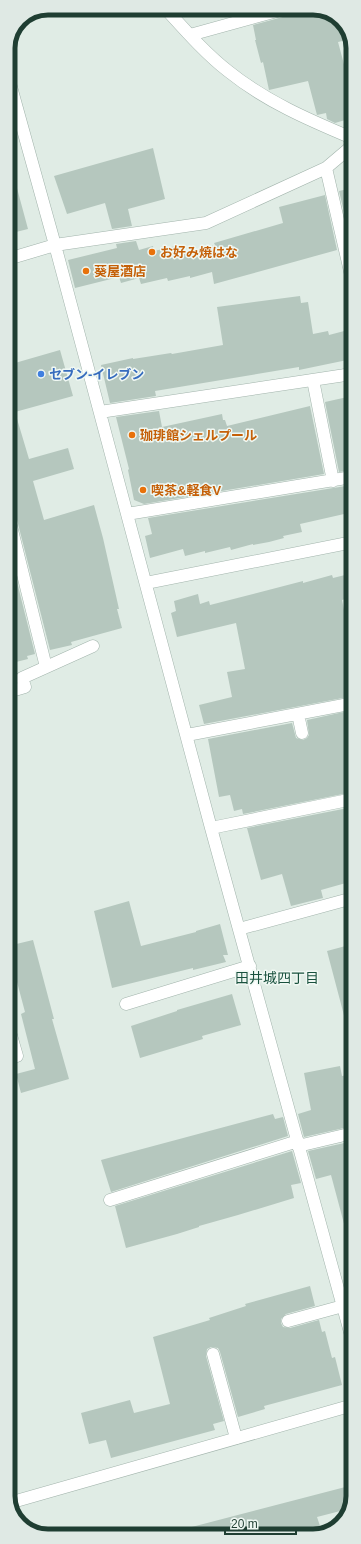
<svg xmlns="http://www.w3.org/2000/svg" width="361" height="1544" font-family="Helvetica,'Noto Sans JP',sans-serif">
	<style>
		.building { fill: #b5c7be }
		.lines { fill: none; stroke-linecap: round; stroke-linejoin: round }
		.lane-casing { stroke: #a2b4ac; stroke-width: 13 }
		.street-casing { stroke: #a2b4ac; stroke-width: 13 }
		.lane { stroke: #fff; stroke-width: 12 }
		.street { stroke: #fff; stroke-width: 12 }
		.food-dot { fill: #e8710a; stroke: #f0f8f3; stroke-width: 1.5 }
		.shop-dot { fill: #3f7fe0; stroke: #f0f8f3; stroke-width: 1.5 }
		.labels { text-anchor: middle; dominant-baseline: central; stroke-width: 3; stroke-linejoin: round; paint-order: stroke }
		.food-label { font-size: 13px; font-weight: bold; fill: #c56008; stroke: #f0f8f3; text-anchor: start }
		.shop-label { font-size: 13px; font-weight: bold; fill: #366cbe; stroke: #f0f8f3; text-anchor: start }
		.neighbourhood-label { font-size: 14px; fill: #19513e; stroke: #f0f8f3 }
		.rim { fill: none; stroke: #1f3e32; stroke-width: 5 }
	</style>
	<rect width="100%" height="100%" fill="#e0ece5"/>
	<path class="building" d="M 295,8 L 318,8 L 341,20 L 351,39 L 338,42 L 352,94 L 352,118 L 335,123 L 327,119 L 326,113 L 317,115 L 308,81 L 269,90 L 263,62 L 261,63 L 255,40 L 256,40 L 253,25 L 290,15 L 294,13 Z
		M 153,148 L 165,199 L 128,209 L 132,226 L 112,229 L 105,203 L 67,214 L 54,176 Z
		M 14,177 L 28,229 L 8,234 L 8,178 Z
		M 352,188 L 352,246 L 339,191 Z
		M 325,195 L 337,250 L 214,284 L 212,272 L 190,278 L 190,276 L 168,281 L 167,278 L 141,284 L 139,278 L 121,283 L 119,277 L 75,288 L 68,260 L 117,248 L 116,244 L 136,241 L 139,250 L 153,246 L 154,251 L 176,246 L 178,255 L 215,245 L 214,243 L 283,223 L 279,207 Z
		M 300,296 L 301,303 L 308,302 L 313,334 L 328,331 L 329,335 L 348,330 L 352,350 L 352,359 L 299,370 L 299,367 L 155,391 L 156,396 L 110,403 L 101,365 L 133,358 L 133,359 L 171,353 L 172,354 L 223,345 L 217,307 Z
		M 60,350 L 73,396 L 15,412 L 29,459 L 68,448 L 74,469 L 33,481 L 44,520 L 94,505 L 103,538 L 119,609 L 117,609 L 122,628 L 71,642 L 72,645 L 50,650 L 15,512 L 13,509 L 8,507 L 8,394 L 16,392 L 8,365 Z
		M 352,396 L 352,470 L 339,472 L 325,402 Z
		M 310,406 L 324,474 L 144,504 L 134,500 L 128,470 L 129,469 L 116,417 L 159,411 L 162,427 L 222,414 L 223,420 L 225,420 L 227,426 Z
		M 352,485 L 353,512 L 300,524 L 302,532 L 283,536 L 284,538 L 269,542 L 253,545 L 253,544 L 231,550 L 230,547 L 205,553 L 205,551 L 185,556 L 183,549 L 150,558 L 145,536 L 152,534 L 148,518 Z
		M 8,546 L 35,654 L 27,656 L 28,659 L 8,664 Z
		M 353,573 L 353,597 L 342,600 L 353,655 L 353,698 L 348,697 L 204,724 L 199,705 L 232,697 L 227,672 L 245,669 L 236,623 L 177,637 L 171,613 L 176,611 L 174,601 L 198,594 L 200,604 L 209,601 L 210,605 L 303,581 L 303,583 L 332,575 L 333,578 Z
		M 353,710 L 353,792 L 243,814 L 242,809 L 234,811 L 230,795 L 219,797 L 208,739 L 292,723 L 296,738 L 303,740 L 307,738 L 309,735 L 307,720 Z
		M 353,807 L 353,881 L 321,890 L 323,898 L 291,906 L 282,874 L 261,880 L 247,828 Z
		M 129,901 L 141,946 L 196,932 L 196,931 L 220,924 L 228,955 L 223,955 L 226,962 L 193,970 L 193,968 L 112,988 L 94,911 Z
		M 33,940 L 54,1019 L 52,1019 L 69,1079 L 21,1093 L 16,1074 L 35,1069 L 21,1014 L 25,1012 L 13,967 L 8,968 L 8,946 Z
		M 353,944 L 353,1022 L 346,1023 L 327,951 Z
		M 232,994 L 241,1025 L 202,1036 L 203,1039 L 140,1058 L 131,1026 L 177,1011 L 177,1010 Z
		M 340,1066 L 342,1076 L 353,1074 L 353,1126 L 304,1137 L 298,1114 L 311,1110 L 304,1073 Z
		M 273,1114 L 275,1119 L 283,1117 L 288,1136 L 111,1192 L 101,1160 Z
		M 349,1142 L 353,1155 L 353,1234 L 347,1235 L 331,1175 L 316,1179 L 308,1151 Z
		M 292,1151 L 301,1183 L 291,1185 L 294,1198 L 238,1215 L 199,1226 L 199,1227 L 177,1234 L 126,1248 L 115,1206 Z
		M 310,1286 L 315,1306 L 286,1314 L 281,1319 L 281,1323 L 283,1327 L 290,1328 L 319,1320 L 322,1332 L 325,1331 L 332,1358 L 335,1357 L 342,1385 L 264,1406 L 265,1409 L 238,1417 L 220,1352 L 218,1348 L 211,1347 L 207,1349 L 206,1356 L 224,1421 L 213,1424 L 215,1430 L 111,1458 L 106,1440 L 89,1444 L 81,1413 L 130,1400 L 134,1413 L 170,1404 L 153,1337 L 210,1320 L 209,1318 L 246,1306 L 245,1304 Z
		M 353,1485 L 353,1496 L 348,1509 L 317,1517 L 320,1526 L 304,1530 L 305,1532 L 293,1535 L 185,1535 L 184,1529 Z"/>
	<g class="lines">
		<g class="lane-casing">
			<path id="lane" d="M 351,56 L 352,63
				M 288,1321 L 343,1306
				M 213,1354 L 236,1438"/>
		</g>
		<g class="street-casing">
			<path id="street" d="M 165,8 C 185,30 205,53 228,71 C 265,101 309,120 352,138
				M 190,35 L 288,8
				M 8,76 L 55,245 L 211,828 L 353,1343
				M 326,168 L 352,280
				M 8,259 L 55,245 L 206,223 L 326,168 L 352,146
				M 313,380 L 333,481
				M 100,412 L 352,374
				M 8,514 L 46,667
				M 127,514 L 352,477
				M 146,583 L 353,542
				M 8,692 L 25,687 L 22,678 L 93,646
				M 298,714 L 302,733
				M 187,735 L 349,704
				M 211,828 L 353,799
				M 239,929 L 353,898
				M 126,1004 L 250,966
				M 8,1025 L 17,1056 L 9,1058
				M 298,1146 L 353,1133
				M 110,1200 L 298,1141
				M 9,1503 L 353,1405"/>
		</g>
		<use href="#lane" class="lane"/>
		<use href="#street" class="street"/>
	</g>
	<g class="food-dot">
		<circle cx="152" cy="252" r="4"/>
		<circle cx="86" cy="271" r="4"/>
		<circle cx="132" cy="435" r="4"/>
		<circle cx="143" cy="490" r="4"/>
	</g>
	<circle class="shop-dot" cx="41" cy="374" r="4"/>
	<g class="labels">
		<g class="food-label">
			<text x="160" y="252">お好み焼はな</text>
			<text x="94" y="271">葵屋酒店</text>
			<text x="140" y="435">珈琲館シェルプール</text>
			<text x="151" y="490">喫茶&amp;軽食V</text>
		</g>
		<g class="shop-label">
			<text x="49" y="374">セブン-イレブン</text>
		</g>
		<g class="neighbourhood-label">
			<text x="277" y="978">田井城四丁目</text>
		</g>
	</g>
	<path d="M0 0H361V1544H0ZM48 15H313A33 33 0 0 1 346 48V1496A33 33 0 0 1 313 1529H48A33 33 0 0 1 15 1496V48A33 33 0 0 1 48 15Z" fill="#dfe9e4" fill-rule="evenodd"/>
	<path class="rim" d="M48 15H313A33 33 0 0 1 346 48V1496A33 33 0 0 1 313 1529H48A33 33 0 0 1 15 1496V48A33 33 0 0 1 48 15Z"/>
	<path d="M225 1528v6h71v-6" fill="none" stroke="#1f3e32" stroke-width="2"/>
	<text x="231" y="1528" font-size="12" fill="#1f3e32" stroke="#f0f8f3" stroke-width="3" paint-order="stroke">20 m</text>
</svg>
